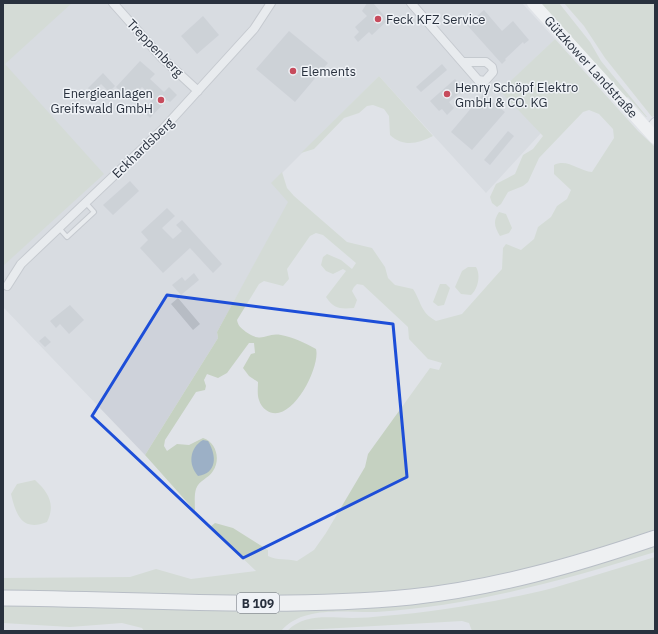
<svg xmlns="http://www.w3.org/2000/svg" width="658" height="634" font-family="'IBM Plex Sans',sans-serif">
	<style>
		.built { fill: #ced2da }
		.green { fill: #c5d1c1 }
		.water { fill: #9cb0c6 }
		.building { fill: #b7bcc4 }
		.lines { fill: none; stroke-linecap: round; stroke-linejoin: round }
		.lane-casing { stroke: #a5aab2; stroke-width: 6 }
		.street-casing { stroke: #a5aab2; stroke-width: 10 }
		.highway-casing { stroke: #88909e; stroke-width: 17 }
		.lane { stroke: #f2f4f6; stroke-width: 4 }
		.street { stroke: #f2f4f6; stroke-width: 8 }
		.secondary { stroke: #fff; stroke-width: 12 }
		.highway { stroke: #fff; stroke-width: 15 }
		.marked { fill: none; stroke: #1d4ed8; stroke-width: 3; stroke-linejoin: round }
		.poi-dot { fill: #c74b5c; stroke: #eff2f6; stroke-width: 1.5 }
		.labels { text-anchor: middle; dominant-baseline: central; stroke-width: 3; stroke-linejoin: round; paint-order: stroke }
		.shield { fill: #eff2f6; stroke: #646b75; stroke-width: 1 }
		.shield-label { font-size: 12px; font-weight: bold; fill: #29313e }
		.poi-label { font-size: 13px; fill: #29313e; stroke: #eff2f6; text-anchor: start }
		.street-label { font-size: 13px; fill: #29313e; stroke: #eff2f6 }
	</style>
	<rect width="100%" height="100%" fill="#e0e3e8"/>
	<path class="built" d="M 3,3 L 522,3 L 555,39 L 501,91 L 541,133 L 486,193 L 379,76 L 272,183 L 289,202 L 217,332 L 218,338 L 145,455 L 3,307 Z"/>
	<path class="green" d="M 3,3 L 72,3 L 5,64 L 104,174 L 3,266 Z
		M 540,3 L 559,3 L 590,42 L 601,61 L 647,117 L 646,117 L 628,97 L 626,98 Z
		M 564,3 L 655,3 L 654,116 L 652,117 L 605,58 L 584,26 Z
		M 555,39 L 638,131 L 655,147 L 655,529 L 635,537 L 534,567 L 510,576 L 447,587 L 303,598 L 3,593 L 3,578 L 130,577 L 156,569 L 191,579 L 256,571 L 210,527 L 215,523 L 233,528 L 268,550 L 268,556 C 278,561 286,558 297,561 L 314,550 L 326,533 L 365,467 L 368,454 L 430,368 L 439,370 L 442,363 L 428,359 L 409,339 L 408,327 L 363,285 L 357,284 L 354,287 L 352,291 L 357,300 L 354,308 C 340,309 334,309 326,297 L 346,271 L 343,269 L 333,274 L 326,271 L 321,265 L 323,257 L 327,254 L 341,260 L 352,269 L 356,263 L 323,235 L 316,233 L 310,236 L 287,269 L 289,279 L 283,286 L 264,281 L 259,284 L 237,320 C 238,326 241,328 246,332 C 263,344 266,332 281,335 C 293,337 305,343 316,349 C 321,367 290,428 266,410 C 263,408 260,404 259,400 C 257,395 258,387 258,382 L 249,376 L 243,368 L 251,354 L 255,353 L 254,343 L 249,343 L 227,373 L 218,378 L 207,374 L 204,380 L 206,386 L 205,390 L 196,392 L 165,440 L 164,446 L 167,451 L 177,444 L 189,445 L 203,438 C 216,442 221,459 213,471 C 208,479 199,480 196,489 C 194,495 195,504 195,511 L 145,455 L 218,338 L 217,332 L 288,202 L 271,183 L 282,172 L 287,188 L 294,196 L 347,242 L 372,248 L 385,267 L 388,278 L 395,285 L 413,289 C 422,303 420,312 436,321 L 462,314 L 502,269 L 503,248 L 506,244 L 521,250 L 534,239 L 538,227 L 551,217 L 557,206 L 567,199 L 571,190 L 554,174 L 554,165 C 567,158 579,171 592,172 L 614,138 L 613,129 L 599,114 L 589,110 L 583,112 L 539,158 L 528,182 L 523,186 L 508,192 L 501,204 L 497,207 L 492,203 L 490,197 L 496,184 L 515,174 L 523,155 L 533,149 L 543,136 L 500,91 Z
		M 379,76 L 433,136 C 418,144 403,147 390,135 L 389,116 L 384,109 L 373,105 L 367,106 L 359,113 L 344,118 L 314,149 L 301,153 Z
		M 499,212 L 506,214 L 512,228 L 509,233 L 500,236 C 494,226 493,221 499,212 Z
		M 468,267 L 476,267 C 481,275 478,289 471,295 L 461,294 L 455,287 L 462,271 Z
		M 440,284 L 446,284 L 450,288 L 444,305 L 438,306 L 433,302 Z
		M 35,480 C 48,492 56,504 47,522 C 22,532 16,515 11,494 L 17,484 Z
		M 655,543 L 655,552 C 564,580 472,606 376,612 C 345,613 304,605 281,631 L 144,631 L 142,628 L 122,623 L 70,627 L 3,623 L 3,602 L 386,603 Z
		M 655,557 L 655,631 L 472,631 L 469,623 L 462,621 L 287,631 C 305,613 329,618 352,618 C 363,618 373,617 383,616 C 436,612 501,601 553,588 C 588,578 621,567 655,557 Z"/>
	<path class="water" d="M 203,440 L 208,441 C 217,456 217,473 198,476 C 188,465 189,448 203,440 Z"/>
	<path class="building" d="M 367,3 L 373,3 L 388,20 L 372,35 L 369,32 L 358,42 L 354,37 L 359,32 L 355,27 L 367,16 L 362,11 Z
		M 484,10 L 502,31 L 513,21 L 529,40 L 524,44 L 523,42 L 505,59 L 506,60 L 502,64 L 467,25 Z
		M 203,16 L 219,35 L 197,54 L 181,36 Z
		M 289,31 L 328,63 L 295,102 L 256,69 Z
		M 140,61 L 155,74 L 150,79 L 164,92 L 169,87 L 177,95 L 170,102 L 167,100 L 150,118 L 142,110 L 154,98 L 142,87 L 129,100 L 116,87 Z
		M 442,64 L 447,70 L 421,92 L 416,87 Z
		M 103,73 L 115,86 L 109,92 L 101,84 L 92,93 L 88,88 Z
		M 455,79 L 464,89 L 449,102 L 454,108 L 447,115 L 442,109 L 439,111 L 430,101 Z
		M 483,94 L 505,112 L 472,150 L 451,132 Z
		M 508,131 L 514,136 L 490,165 L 484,160 Z
		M 130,181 L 139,191 L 113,215 L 103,205 Z
		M 167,208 L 175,216 L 162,228 L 173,239 L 182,231 L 176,225 L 182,220 L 222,264 L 213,273 L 190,248 L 163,273 L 140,248 L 148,240 L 141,232 Z
		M 194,273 L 199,280 L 181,295 L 172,285 L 182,277 L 185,281 Z
		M 178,298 L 200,324 L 193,330 L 171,304 Z
		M 70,305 L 84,320 L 69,334 L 60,324 L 56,328 L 50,321 Z
		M 45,336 L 51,342 L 45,347 L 39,341 Z"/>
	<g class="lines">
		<g class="lane-casing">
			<path id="lane" d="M 59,228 L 67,237 L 94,212 L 86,203"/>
		</g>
		<g class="street-casing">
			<path id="street" d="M 113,3 L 161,57 L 198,91
				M 411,3 L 478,80 L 485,81 L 493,72 L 492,67 L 486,62 L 463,62
				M 648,130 L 655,122
				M 7,286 L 21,264 L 163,129 L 254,29 L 271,3"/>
		</g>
		<g class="highway-casing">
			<path id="highway" d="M 3,598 C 139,599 275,610 411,597 C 495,588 575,565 655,538"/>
		</g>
		<use href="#lane" class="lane"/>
		<use href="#street" class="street"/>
		<path class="secondary" d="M 533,3 L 655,138"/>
		<use href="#highway" class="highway"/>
	</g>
	<path d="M0 0H658V634H0ZM 167,295 L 393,324 L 407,477 L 243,558 L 92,416 Z" fill="#e0e3e8" fill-opacity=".55" fill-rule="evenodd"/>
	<path class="marked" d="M 167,295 L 393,324 L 407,477 L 243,558 L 92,416 Z"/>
	<g class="poi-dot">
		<circle cx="378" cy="19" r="4"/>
		<circle cx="293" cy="71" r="4"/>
		<circle cx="447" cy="94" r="4"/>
		<circle cx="161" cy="100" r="4"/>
	</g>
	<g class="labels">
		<rect class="shield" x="237" y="593" width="42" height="20" rx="3"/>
		<g class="shield-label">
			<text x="258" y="603">B 109</text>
		</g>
		<g class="poi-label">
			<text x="386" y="19">Feck KFZ Service</text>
			<text x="301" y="71">Elements</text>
			<text x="455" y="87">Henry Schöpf Elektro<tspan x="455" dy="15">GmbH &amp; CO. KG</tspan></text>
			<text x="153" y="93" text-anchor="end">Energieanlagen<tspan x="153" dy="15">Greifswald GmbH</tspan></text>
		</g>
		<g class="street-label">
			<text transform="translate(155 48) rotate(46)">Treppenberg</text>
			<text transform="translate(591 67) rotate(48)">Gützkower Landstraße</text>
			<text transform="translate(143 148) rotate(-44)">Eckhardsberg</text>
		</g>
	</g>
	<rect width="658" height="634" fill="none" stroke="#29313e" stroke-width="8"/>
</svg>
